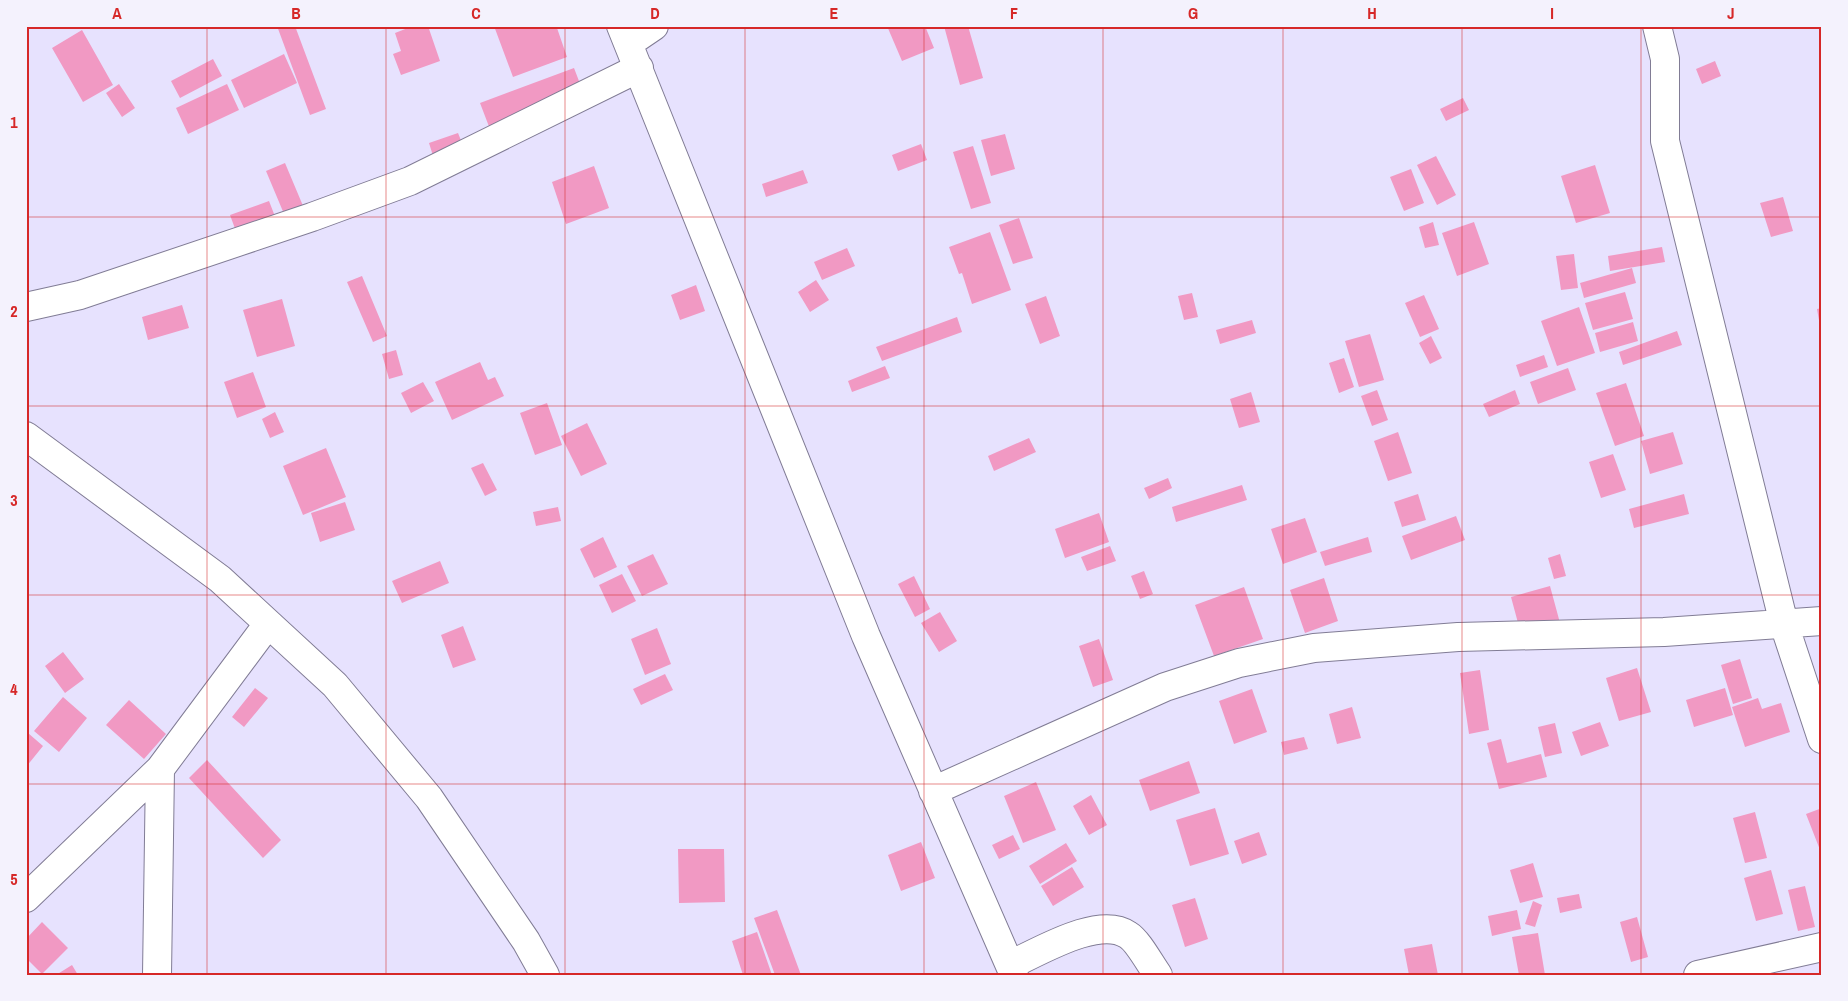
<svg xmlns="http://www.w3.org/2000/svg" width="1848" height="1001" font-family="'Archivo Narrow',sans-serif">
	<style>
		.building { fill: #f199c3 }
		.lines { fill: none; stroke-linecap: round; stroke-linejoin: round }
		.minor-casing { stroke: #817c95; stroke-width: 30 }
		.minor { stroke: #fff; stroke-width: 28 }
		.grid { fill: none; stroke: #d62828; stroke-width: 1; stroke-opacity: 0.55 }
		.neatline { fill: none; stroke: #d62828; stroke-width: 2 }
		.grid-label { font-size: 16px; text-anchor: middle; font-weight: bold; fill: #d62828 }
	</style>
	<rect width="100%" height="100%" fill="#e7e2fe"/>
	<path class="building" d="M 277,26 L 295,26 L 326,109 L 310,115 Z
		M 413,26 L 428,26 L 440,61 L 401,75 L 393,54 L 401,51 L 395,33 Z
		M 494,26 L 560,26 L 557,28 L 567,57 L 513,77 Z
		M 887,26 L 925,26 L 934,48 L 902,61 Z
		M 944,26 L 968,26 L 983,78 L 960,85 Z
		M 82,30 L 113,85 L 83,102 L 52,48 Z
		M 284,54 L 297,83 L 244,108 L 231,80 Z
		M 213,59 L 222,76 L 180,98 L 171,81 Z
		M 1715,61 L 1721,76 L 1702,84 L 1696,69 Z
		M 574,68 L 587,102 L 493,137 L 480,103 Z
		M 119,84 L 135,108 L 122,117 L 106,93 Z
		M 227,84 L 239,110 L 188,134 L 176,108 Z
		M 1463,98 L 1469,110 L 1446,121 L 1440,109 Z
		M 458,133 L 464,148 L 434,159 L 429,143 Z
		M 1005,134 L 1015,169 L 991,176 L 981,140 Z
		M 921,144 L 927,160 L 898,171 L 892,155 Z
		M 973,146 L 991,203 L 971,209 L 953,152 Z
		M 1436,156 L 1456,195 L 1437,205 L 1417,165 Z
		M 285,163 L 306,213 L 287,221 L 266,171 Z
		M 1595,165 L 1610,213 L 1576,223 L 1561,176 Z
		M 594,166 L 609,208 L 566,224 L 552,182 Z
		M 1411,169 L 1424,203 L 1404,211 L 1390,177 Z
		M 803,170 L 808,183 L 766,197 L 762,184 Z
		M 1783,197 L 1793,231 L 1771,237 L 1760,203 Z
		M 269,201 L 276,219 L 237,234 L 230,215 Z
		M 1019,218 L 1033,258 L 1013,264 L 999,225 Z
		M 1433,222 L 1439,245 L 1425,248 L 1419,227 Z
		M 1474,222 L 1489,264 L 1457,276 L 1442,233 Z
		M 990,232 L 1011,290 L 972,304 L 962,273 L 959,274 L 949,247 Z
		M 1662,247 L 1665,262 L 1610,271 L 1608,256 Z
		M 847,248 L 855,266 L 822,280 L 814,262 Z
		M 1574,254 L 1578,288 L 1561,290 L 1556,256 Z
		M 1632,268 L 1636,283 L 1584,298 L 1580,283 Z
		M 362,276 L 387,336 L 373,342 L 347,282 Z
		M 816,280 L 829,300 L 810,312 L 798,292 Z
		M 696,285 L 705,311 L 680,320 L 671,295 Z
		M 1625,292 L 1633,319 L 1593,330 L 1585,303 Z
		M 1192,293 L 1198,317 L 1184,320 L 1178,296 Z
		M 1424,295 L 1439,329 L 1420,337 L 1405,303 Z
		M 1046,296 L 1060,336 L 1040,344 L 1025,304 Z
		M 282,299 L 295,346 L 257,357 L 243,310 Z
		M 182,305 L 189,328 L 148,340 L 142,317 Z
		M 1579,307 L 1595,353 L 1557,366 L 1541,321 Z
		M 1822,308 L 1822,332 L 1821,332 L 1817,309 Z
		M 957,317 L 962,332 L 882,361 L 876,347 Z
		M 1252,320 L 1256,333 L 1220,344 L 1216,330 Z
		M 1633,322 L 1638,341 L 1600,352 L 1595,333 Z
		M 1677,331 L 1682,345 L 1623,365 L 1619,352 Z
		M 1370,334 L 1384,380 L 1359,387 L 1345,341 Z
		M 1431,336 L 1442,358 L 1430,364 L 1419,343 Z
		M 396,350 L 403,375 L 389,379 L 382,354 Z
		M 1544,355 L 1548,367 L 1520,377 L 1516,365 Z
		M 1344,358 L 1354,387 L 1339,393 L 1329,363 Z
		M 480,362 L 488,380 L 495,377 L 504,396 L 452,420 L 435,382 Z
		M 885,366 L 890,378 L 852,392 L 848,381 Z
		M 1568,368 L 1576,390 L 1538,404 L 1530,382 Z
		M 253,372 L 266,407 L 237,418 L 224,382 Z
		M 423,382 L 434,401 L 411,413 L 401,393 Z
		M 1626,383 L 1644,436 L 1615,446 L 1596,393 Z
		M 1377,390 L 1388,420 L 1372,426 L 1361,396 Z
		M 1515,390 L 1520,404 L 1489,417 L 1483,404 Z
		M 1251,392 L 1260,422 L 1239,428 L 1230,399 Z
		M 547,403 L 562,445 L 535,455 L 520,413 Z
		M 275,412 L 284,432 L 270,438 L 262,419 Z
		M 587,423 L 607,464 L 581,476 L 561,436 Z
		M 1398,432 L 1412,473 L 1388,481 L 1374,441 Z
		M 1673,432 L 1683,464 L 1650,474 L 1641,441 Z
		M 1029,438 L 1036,452 L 994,471 L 988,456 Z
		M 326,448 L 346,497 L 303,515 L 283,466 Z
		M 1613,454 L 1626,490 L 1601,498 L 1589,462 Z
		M 483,463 L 497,490 L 485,496 L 471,468 Z
		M 1168,478 L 1172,488 L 1149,499 L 1144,488 Z
		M 1242,485 L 1247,500 L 1176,522 L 1172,507 Z
		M 1418,494 L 1426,520 L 1402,527 L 1394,502 Z
		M 1684,494 L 1689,514 L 1634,528 L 1629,509 Z
		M 345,502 L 355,530 L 320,542 L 311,513 Z
		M 558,507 L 561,521 L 536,526 L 533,512 Z
		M 1099,513 L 1109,542 L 1065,558 L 1055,529 Z
		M 1456,516 L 1465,540 L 1411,560 L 1402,536 Z
		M 1305,518 L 1317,552 L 1283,564 L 1271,529 Z
		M 603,537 L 617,567 L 594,578 L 580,549 Z
		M 1368,537 L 1372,552 L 1325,566 L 1320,552 Z
		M 1110,546 L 1116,561 L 1087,571 L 1081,557 Z
		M 653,554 L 668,584 L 642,596 L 627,566 Z
		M 1560,554 L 1566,576 L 1554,579 L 1548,558 Z
		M 440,561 L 449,583 L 402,603 L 392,581 Z
		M 1144,571 L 1153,594 L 1140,599 L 1131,576 Z
		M 622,574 L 636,601 L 612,613 L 599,585 Z
		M 914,576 L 930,609 L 915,617 L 898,584 Z
		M 1324,578 L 1338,621 L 1305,633 L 1290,590 Z
		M 1550,586 L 1560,623 L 1521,634 L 1511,597 Z
		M 1244,587 L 1263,639 L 1214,656 L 1195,605 Z
		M 940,612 L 957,641 L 939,652 L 921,623 Z
		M 463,626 L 476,660 L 453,668 L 441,635 Z
		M 657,628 L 671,664 L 645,675 L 631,639 Z
		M 1099,639 L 1113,680 L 1093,687 L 1079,646 Z
		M 63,652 L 84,679 L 65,693 L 45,666 Z
		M 1740,659 L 1752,698 L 1733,704 L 1721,665 Z
		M 1637,668 L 1651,712 L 1619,721 L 1606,678 Z
		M 1480,670 L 1489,730 L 1469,734 L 1460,673 Z
		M 665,674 L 673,690 L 641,705 L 633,689 Z
		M 255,688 L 268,698 L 244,727 L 232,717 Z
		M 1725,688 L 1733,715 L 1694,727 L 1686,700 Z
		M 1252,689 L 1267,732 L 1234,744 L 1219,701 Z
		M 63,697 L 87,718 L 59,752 L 34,731 Z
		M 1758,698 L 1762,709 L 1781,703 L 1790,732 L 1745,747 L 1732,707 Z
		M 129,700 L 166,734 L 144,759 L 106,725 Z
		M 1352,707 L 1361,738 L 1337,744 L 1329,714 Z
		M 1600,722 L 1609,746 L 1581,756 L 1572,732 Z
		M 1555,723 L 1562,753 L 1545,757 L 1538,727 Z
		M 28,733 L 43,746 L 26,767 L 26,736 Z
		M 1304,737 L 1308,749 L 1284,755 L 1281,742 Z
		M 1501,739 L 1507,763 L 1541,754 L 1547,777 L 1499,789 L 1487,743 Z
		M 207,760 L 281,840 L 263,858 L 189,778 Z
		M 1189,761 L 1200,793 L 1150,811 L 1139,780 Z
		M 1036,782 L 1056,830 L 1023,843 L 1004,796 Z
		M 1091,795 L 1107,825 L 1089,835 L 1073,806 Z
		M 1215,808 L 1229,854 L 1190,866 L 1176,820 Z
		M 1822,808 L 1822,855 L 1806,814 Z
		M 1755,812 L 1767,858 L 1745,863 L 1733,818 Z
		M 1259,832 L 1267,855 L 1242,864 L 1234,841 Z
		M 1013,835 L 1020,849 L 999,859 L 992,845 Z
		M 921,842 L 935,878 L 901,891 L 888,855 Z
		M 1066,843 L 1077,861 L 1040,884 L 1029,866 Z
		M 678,849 L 724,849 L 725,902 L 679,903 Z
		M 1533,863 L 1543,897 L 1520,903 L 1510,870 Z
		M 1072,867 L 1084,887 L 1053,906 L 1041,886 Z
		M 1771,870 L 1783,914 L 1756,921 L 1744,878 Z
		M 1805,886 L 1815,927 L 1798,931 L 1788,890 Z
		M 1579,894 L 1582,908 L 1560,913 L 1557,898 Z
		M 1195,898 L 1208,939 L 1185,947 L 1172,905 Z
		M 1533,901 L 1542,905 L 1535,927 L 1525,924 Z
		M 777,910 L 801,975 L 775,975 L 754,918 Z
		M 1517,910 L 1521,929 L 1492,936 L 1488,916 Z
		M 1637,917 L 1648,957 L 1631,962 L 1620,922 Z
		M 42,922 L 68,948 L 42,974 L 26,958 L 26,939 Z
		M 757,932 L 772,975 L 743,975 L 732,941 Z
		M 1538,933 L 1545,975 L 1519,975 L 1512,937 Z
		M 1432,944 L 1438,975 L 1409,975 L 1404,949 Z
		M 72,965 L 78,975 L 56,975 Z"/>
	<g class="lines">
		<g class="minor-casing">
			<path id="minor" d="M 621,26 L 866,636 L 1014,975
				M 1657,26 L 1665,59 L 1665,141 L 1784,624 L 1822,739
				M 629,43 L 654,26
				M 26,307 L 80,295 L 312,217 L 410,181 L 639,68
				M 26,436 L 220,579 L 335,685 L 429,798 L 526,941 L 545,975
				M 933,791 L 1165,687 L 1239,663 L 1314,648 L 1458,637 L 1664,632 L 1822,621
				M 26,898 L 160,769
				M 1010,965 C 1039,952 1099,915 1128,935 C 1138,941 1150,964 1158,975
				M 157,975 L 160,769 L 268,624
				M 1698,975 L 1822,947"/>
		</g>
		<use href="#minor" class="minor"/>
	</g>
	<path class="grid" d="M 207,26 L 207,975M 386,26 L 386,975M 565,26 L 565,975M 745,26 L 745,975M 924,26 L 924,975M 1103,26 L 1103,975M 1283,26 L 1283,975M 1462,26 L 1462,975M 1641,26 L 1641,975M 26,217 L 1822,217M 26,406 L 1822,406M 26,595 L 1822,595M 26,784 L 1822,784"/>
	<rect width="1848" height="1001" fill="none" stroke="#f4f2fd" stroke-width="55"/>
	<rect x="28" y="28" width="1792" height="946" class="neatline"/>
	<g class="grid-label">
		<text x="117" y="19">A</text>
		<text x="296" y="19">B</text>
		<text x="476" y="19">C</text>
		<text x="655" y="19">D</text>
		<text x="834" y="19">E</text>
		<text x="1014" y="19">F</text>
		<text x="1193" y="19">G</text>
		<text x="1372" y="19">H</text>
		<text x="1552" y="19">I</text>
		<text x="1731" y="19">J</text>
		<text x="14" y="128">1</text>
		<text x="14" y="317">2</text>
		<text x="14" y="506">3</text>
		<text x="14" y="695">4</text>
		<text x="14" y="885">5</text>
	</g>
</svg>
